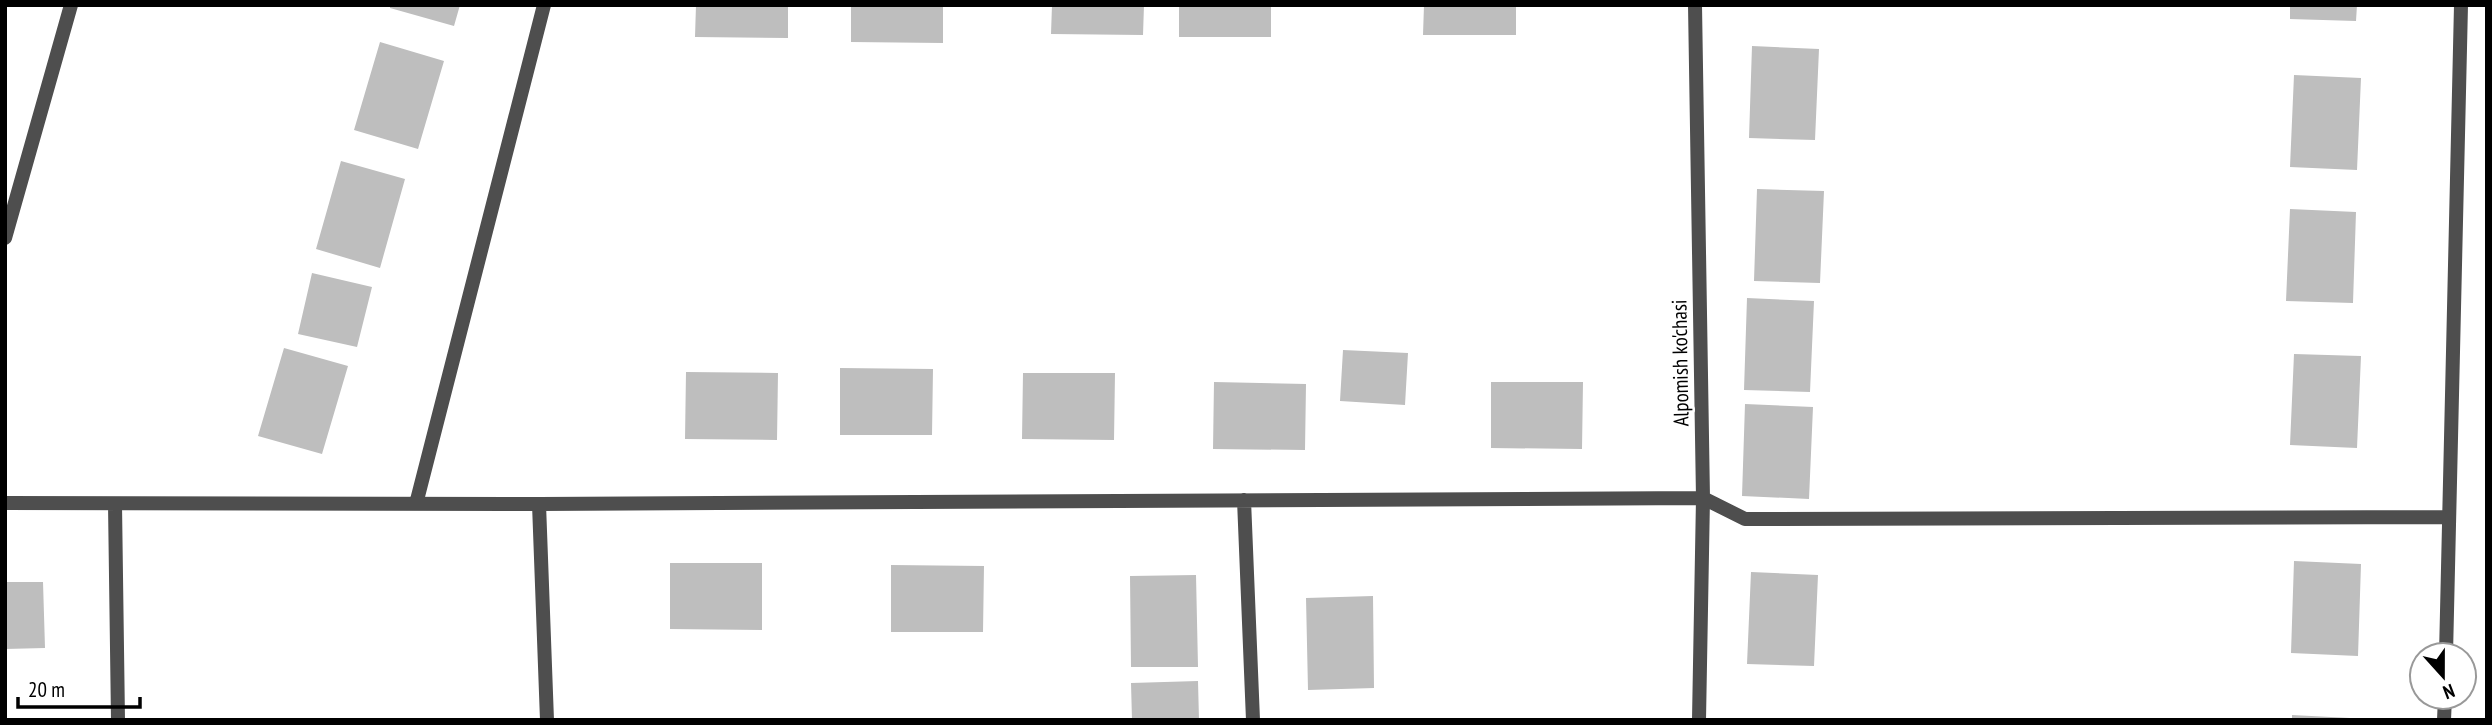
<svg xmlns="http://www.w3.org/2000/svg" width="2492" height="725" font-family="'PT Sans Narrow',sans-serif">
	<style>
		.building { fill: #bebebe }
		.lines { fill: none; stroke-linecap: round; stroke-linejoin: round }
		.street { stroke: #4e4e4e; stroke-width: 14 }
		.labels { text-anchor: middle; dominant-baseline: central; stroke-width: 5; stroke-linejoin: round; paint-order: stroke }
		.street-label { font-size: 21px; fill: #000; stroke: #fff }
	</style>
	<rect width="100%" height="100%" fill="#fff"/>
	<path class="building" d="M 390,5 L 460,5 L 454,26 L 390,8 Z
		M 696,5 L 788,5 L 788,38 L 695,37 Z
		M 851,5 L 943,5 L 943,43 L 851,42 Z
		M 1052,5 L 1144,5 L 1143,35 L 1051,34 Z
		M 1179,5 L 1271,5 L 1271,37 L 1179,37 Z
		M 1424,5 L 1516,5 L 1516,35 L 1423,35 Z
		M 2290,5 L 2357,5 L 2356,21 L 2290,19 Z
		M 380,42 L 444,61 L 418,149 L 354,130 Z
		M 1752,46 L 1819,49 L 1815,140 L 1749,138 Z
		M 2294,75 L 2361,78 L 2357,170 L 2290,167 Z
		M 341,161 L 405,179 L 380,268 L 316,249 Z
		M 1757,189 L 1824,191 L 1820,283 L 1754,281 Z
		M 2290,209 L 2356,212 L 2353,303 L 2286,301 Z
		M 312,273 L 372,287 L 357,347 L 298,334 Z
		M 1747,298 L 1814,301 L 1810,392 L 1744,390 Z
		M 284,348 L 348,366 L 322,454 L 258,436 Z
		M 1343,350 L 1408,353 L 1405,405 L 1340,401 Z
		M 2294,354 L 2361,356 L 2357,448 L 2290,445 Z
		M 840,368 L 933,369 L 932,435 L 840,435 Z
		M 686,372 L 778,373 L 777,440 L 685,439 Z
		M 1023,373 L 1115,373 L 1114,440 L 1022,439 Z
		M 1214,382 L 1306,384 L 1305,450 L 1213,449 Z
		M 1491,382 L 1583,382 L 1582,449 L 1491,448 Z
		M 1745,404 L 1813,407 L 1809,499 L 1742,496 Z
		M 2294,561 L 2361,564 L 2358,656 L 2291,653 Z
		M 670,563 L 762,563 L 762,630 L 670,629 Z
		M 891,565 L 984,566 L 983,632 L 891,632 Z
		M 1751,572 L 1818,575 L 1814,666 L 1747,664 Z
		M 1196,575 L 1198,667 L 1131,667 L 1130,576 Z
		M 5,582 L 43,582 L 45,648 L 5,649 Z
		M 1373,596 L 1374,688 L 1308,690 L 1306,598 Z
		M 1198,681 L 1199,720 L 1132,720 L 1131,683 Z
		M 2292,715 L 2350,718 L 2350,720 L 2292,720 Z"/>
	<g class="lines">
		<path class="street" d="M 1695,5 L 1703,498 L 1699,720
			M 5,238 L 71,5
			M 1244,500 L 1253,720
			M 5,503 L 539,504 L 1703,498 L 1745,519 L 2449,517
			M 115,504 L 118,720
			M 416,504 L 544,5
			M 539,504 L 547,720
			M 2446,655 L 2461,5
			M 2444,720 L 2445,697"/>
	</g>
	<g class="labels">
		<g class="street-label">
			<text transform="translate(1680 363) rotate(-91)">Alpomish ko'chasi</text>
		</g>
	</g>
	<rect width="2492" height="725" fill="none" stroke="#000000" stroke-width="14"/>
	<g transform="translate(2443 676) rotate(159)"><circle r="33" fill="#ffffff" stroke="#999999" stroke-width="2"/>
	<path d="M0-5L12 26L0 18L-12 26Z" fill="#000000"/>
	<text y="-10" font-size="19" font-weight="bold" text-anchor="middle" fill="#000000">N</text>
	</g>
	<path d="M18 697v10h122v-10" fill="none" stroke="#000000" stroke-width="3.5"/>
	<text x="28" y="697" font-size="21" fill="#000000" stroke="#ffffff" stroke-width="5" paint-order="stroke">20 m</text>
</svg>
